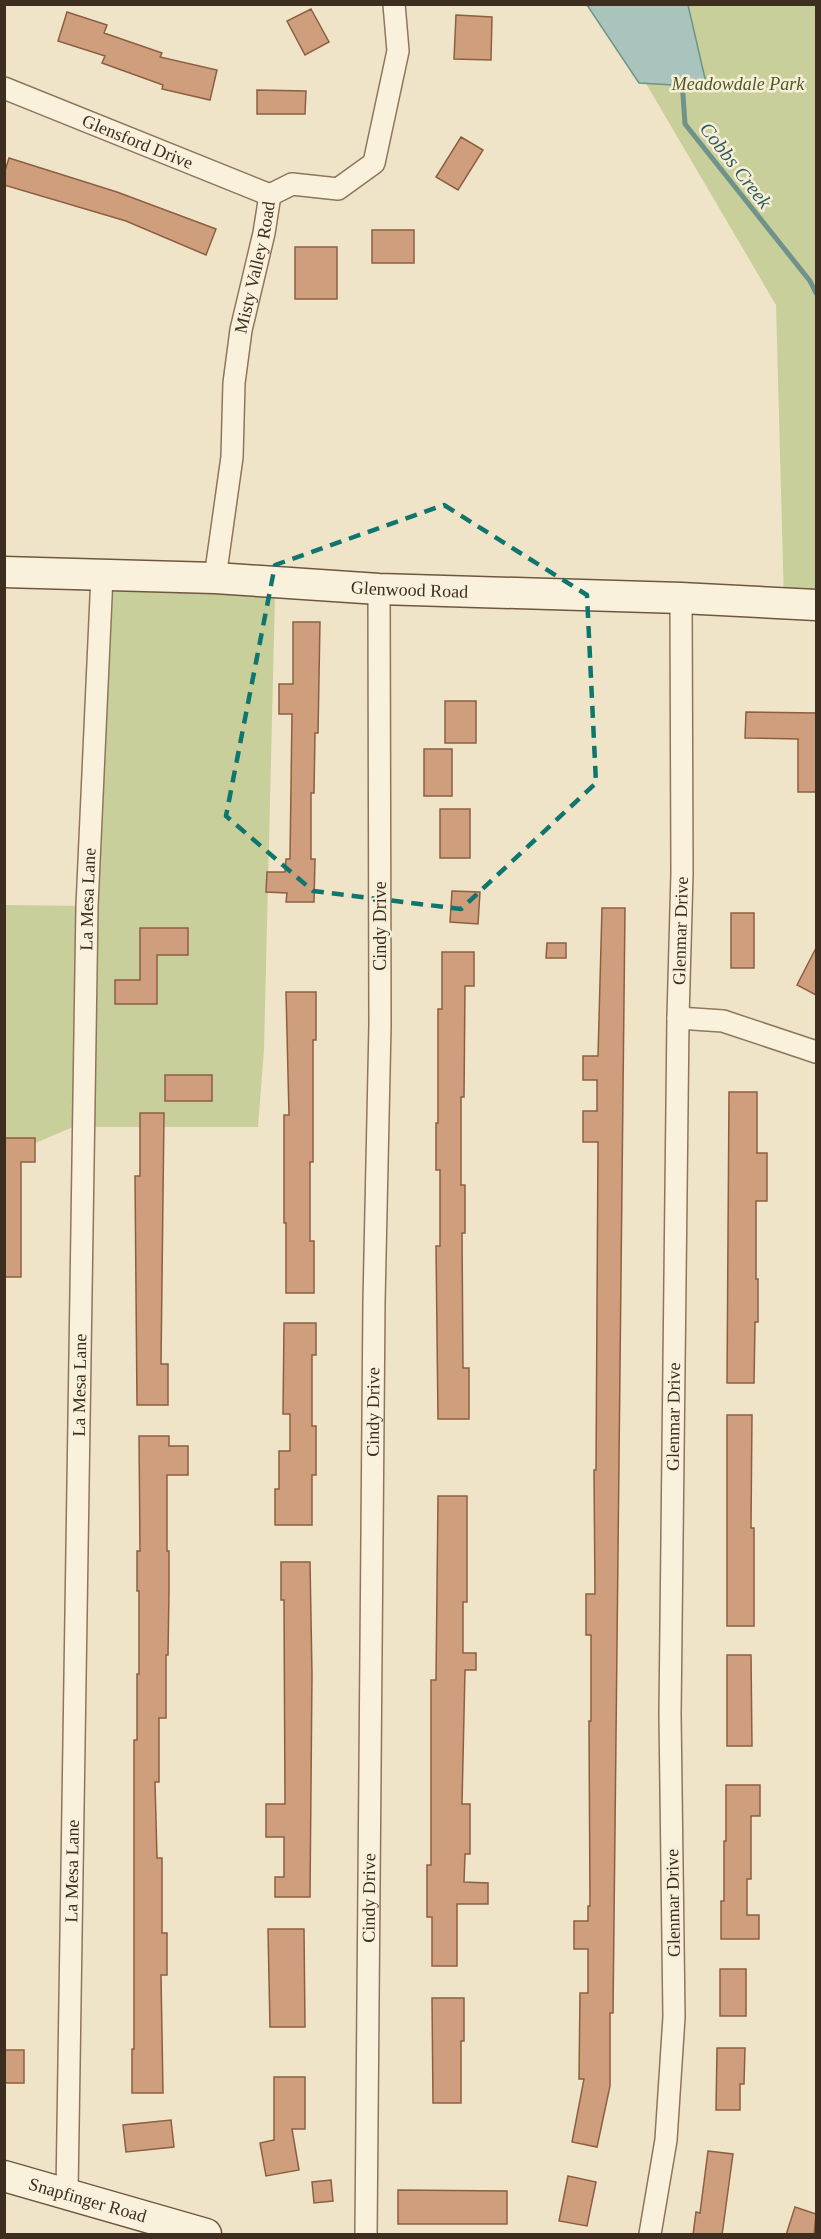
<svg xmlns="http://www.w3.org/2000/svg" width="821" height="2239" font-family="'Times New Roman',serif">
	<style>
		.green { fill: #c9cf9b }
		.water { fill: #a9c4bc; stroke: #6f938a; stroke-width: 1.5 }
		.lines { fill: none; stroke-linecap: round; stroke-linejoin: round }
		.stream { stroke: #6f938a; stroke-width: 5 }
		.building { fill: #cf9f7d; stroke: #8d5f41; stroke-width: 1.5 }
		.street-casing { stroke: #8d765c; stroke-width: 24 }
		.secondary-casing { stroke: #6f573f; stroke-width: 33 }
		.street { stroke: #faf1dc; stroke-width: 21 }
		.secondary { stroke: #faf1dc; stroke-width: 30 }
		.marked { fill: none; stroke: #0f766e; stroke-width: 4.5; stroke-dasharray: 12 8; stroke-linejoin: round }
		.labels { text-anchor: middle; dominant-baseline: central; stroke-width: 5; stroke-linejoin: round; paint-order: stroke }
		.park-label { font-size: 18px; font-style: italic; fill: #4d5a26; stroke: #f7eed8 }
		.street-label { font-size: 18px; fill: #3d2e20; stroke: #f7eed8 }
		.water-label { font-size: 20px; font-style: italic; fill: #2f5d5a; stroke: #f7eed8 }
	</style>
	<rect width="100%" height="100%" fill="#f0e4c8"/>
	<path class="green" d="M 651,5 L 816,5 L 816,604 L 784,603 L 776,305 L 641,75 Z
		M 105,583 L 275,595 L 264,1050 L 258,1127 L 73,1127 L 5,1156 L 5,905 L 87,906 Z"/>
	<path class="water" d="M 587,5 L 688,5 L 707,87 L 639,83 Z"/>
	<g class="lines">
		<path class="stream" d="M 682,81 L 685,124 L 810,281 L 816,293"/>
	</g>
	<path class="building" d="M 311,9 L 329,42 L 305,55 L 287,21 Z
		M 67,12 L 107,25 L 104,33 L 162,53 L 160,57 L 217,70 L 210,100 L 162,89 L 163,85 L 102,63 L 105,56 L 58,41 Z
		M 456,15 L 492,17 L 491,60 L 454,59 Z
		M 257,90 L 306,91 L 305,114 L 257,114 Z
		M 461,137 L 483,150 L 458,190 L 436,177 Z
		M 9,158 L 117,192 L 216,229 L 206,255 L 126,221 L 4,185 L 4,174 Z
		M 372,230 L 414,230 L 414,263 L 372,263 Z
		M 295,247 L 337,247 L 337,299 L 295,299 Z
		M 293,622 L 320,622 L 318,733 L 315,733 L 314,793 L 311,793 L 311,859 L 315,859 L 314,902 L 286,902 L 287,893 L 266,892 L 267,872 L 285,872 L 286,859 L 290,859 L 292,714 L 279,714 L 279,684 L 293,684 Z
		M 445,701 L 476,701 L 476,743 L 445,743 Z
		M 746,712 L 816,713 L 816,792 L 798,792 L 798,739 L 745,738 Z
		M 424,749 L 452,749 L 452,796 L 424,796 Z
		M 440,809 L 470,809 L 470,858 L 440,858 Z
		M 452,891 L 480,892 L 478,924 L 450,922 Z
		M 602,908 L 625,908 L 613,2013 L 610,2013 L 610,2086 L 597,2147 L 572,2142 L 584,2079 L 579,2079 L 580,1993 L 588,1993 L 588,1949 L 574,1949 L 574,1921 L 588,1921 L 588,1906 L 590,1906 L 589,1721 L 591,1721 L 591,1635 L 586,1635 L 586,1594 L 595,1594 L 594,1470 L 596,1470 L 598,1142 L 583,1142 L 583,1111 L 597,1111 L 597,1080 L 583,1080 L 583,1056 L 598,1056 Z
		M 731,913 L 754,913 L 754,968 L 731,968 Z
		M 140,928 L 188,928 L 188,955 L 157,955 L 157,1004 L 115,1004 L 115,980 L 140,980 Z
		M 547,943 L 566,943 L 566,958 L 546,958 Z
		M 816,948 L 816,995 L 797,985 Z
		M 442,952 L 474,952 L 474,986 L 465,986 L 464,1097 L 461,1097 L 461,1185 L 465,1185 L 465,1233 L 462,1233 L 463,1368 L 469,1368 L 469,1419 L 438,1419 L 436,1246 L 440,1246 L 440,1170 L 436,1170 L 436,1123 L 438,1123 L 438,1009 L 442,1009 Z
		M 286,992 L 316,992 L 316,1040 L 313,1040 L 313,1162 L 310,1162 L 310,1241 L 314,1241 L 314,1293 L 286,1293 L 286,1223 L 284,1223 L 284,1115 L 289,1115 Z
		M 165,1075 L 212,1075 L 212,1101 L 165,1101 Z
		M 729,1092 L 757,1092 L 757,1153 L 767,1153 L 767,1201 L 756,1201 L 756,1279 L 758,1279 L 758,1322 L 755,1322 L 754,1383 L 727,1383 Z
		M 140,1113 L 164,1113 L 161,1364 L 168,1364 L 168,1405 L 137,1405 L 135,1176 L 140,1176 Z
		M 4,1138 L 35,1138 L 35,1162 L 21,1162 L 21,1277 L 4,1277 Z
		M 284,1323 L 316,1323 L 316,1355 L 312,1355 L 312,1426 L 316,1426 L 316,1475 L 312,1475 L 312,1525 L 275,1525 L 275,1489 L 279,1489 L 279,1451 L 290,1451 L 290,1414 L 283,1414 Z
		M 727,1415 L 752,1415 L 751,1528 L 754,1528 L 754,1626 L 727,1626 Z
		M 139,1436 L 169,1436 L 169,1446 L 188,1446 L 188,1475 L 167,1475 L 167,1551 L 169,1551 L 169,1591 L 168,1655 L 166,1655 L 166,1718 L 159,1718 L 159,1782 L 155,1782 L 157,1858 L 162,1858 L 162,1933 L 167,1933 L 167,1975 L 161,1975 L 163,2093 L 132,2093 L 132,2049 L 134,2049 L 134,1740 L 137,1740 L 137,1674 L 139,1674 L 139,1591 L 137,1591 L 137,1551 L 140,1551 Z
		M 438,1496 L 467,1496 L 467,1602 L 463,1602 L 463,1653 L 476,1653 L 476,1670 L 465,1670 L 462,1804 L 470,1804 L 470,1854 L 465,1854 L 464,1882 L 488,1883 L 488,1904 L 457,1904 L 457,1966 L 432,1966 L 432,1917 L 427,1917 L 427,1865 L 431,1865 L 431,1680 L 436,1680 Z
		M 281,1562 L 310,1562 L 312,1674 L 310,1897 L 275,1897 L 275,1877 L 284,1877 L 284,1837 L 266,1837 L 266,1804 L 285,1804 L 284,1600 L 281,1600 Z
		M 727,1655 L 751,1655 L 752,1746 L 727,1746 Z
		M 726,1785 L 760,1785 L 760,1816 L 751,1816 L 751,1879 L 747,1879 L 747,1915 L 759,1915 L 759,1939 L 721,1939 L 721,1901 L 724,1901 L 724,1841 L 726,1841 Z
		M 268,1929 L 304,1929 L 305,2027 L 270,2027 Z
		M 720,1969 L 746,1969 L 746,2016 L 720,2016 Z
		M 432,1998 L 464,1998 L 464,2041 L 461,2041 L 461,2103 L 433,2103 Z
		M 717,2048 L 745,2048 L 744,2084 L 740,2084 L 740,2110 L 716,2110 Z
		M 4,2050 L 24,2050 L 24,2083 L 4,2083 Z
		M 274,2077 L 305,2077 L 305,2129 L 292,2129 L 299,2170 L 266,2176 L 260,2143 L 274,2140 Z
		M 171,2120 L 174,2147 L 126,2152 L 123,2125 Z
		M 708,2151 L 733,2154 L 722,2235 L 693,2235 L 696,2212 L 700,2213 Z
		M 568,2176 L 596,2182 L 587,2226 L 559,2221 Z
		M 331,2180 L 333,2201 L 314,2203 L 312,2182 Z
		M 398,2190 L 507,2191 L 507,2224 L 398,2224 Z
		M 795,2207 L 816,2214 L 814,2235 L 786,2235 Z"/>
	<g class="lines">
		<g class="street-casing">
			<g id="street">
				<path id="s1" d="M 4,88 L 270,195"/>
				<path d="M 270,195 L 292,184 L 338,189 L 374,163 L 398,51 L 394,4"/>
				<path id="s2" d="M 215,578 L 232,457 L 234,383 L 241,330 L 264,233 L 270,195"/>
				<path d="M 678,1018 L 723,1021 L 816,1052"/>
				<path id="s3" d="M 67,2193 L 87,906 L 102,575"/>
				<path id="s4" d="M 366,2234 L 374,1302 L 380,1025 L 379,589"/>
				<path id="s5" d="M 650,2234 L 666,2140 L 674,2017 L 670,1714 L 678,1018 L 682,873 L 681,598"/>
			</g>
		</g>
		<g class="secondary-casing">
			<g id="secondary">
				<path id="s6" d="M 4,572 L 215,578 L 379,589 L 681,598 L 816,605"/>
				<path id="s7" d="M 4,2176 L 206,2234"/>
			</g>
		</g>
		<use href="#street" class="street"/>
		<use href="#secondary" class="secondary"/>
	</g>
	<path class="marked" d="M 444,505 L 587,595 L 596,783 L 461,909 L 313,891 L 226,816 L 275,565 Z"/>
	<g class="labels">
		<g class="park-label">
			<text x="738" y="84">Meadowdale Park</text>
		</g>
		<g class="street-label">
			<text stroke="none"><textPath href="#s1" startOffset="144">Glensford Drive</textPath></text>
			<text stroke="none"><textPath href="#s2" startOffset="314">Misty Valley Road</textPath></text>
			<text stroke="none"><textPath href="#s6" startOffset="406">Glenwood Road</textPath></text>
			<text stroke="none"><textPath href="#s3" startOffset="1294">La Mesa Lane</textPath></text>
			<text transform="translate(380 926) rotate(-90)">Cindy Drive</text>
			<text stroke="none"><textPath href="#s5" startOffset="1305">Glenmar Drive</textPath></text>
			<text stroke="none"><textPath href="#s3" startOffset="808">La Mesa Lane</textPath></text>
			<text stroke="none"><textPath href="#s4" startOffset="822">Cindy Drive</textPath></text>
			<text stroke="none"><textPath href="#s5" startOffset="819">Glenmar Drive</textPath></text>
			<text stroke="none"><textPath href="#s3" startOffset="322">La Mesa Lane</textPath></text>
			<text stroke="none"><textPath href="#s4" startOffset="336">Cindy Drive</textPath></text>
			<text transform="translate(673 1903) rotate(-91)">Glenmar Drive</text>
			<text stroke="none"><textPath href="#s7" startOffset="87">Snapfinger Road</textPath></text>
		</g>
		<g class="water-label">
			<text transform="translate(736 165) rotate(52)">Cobbs Creek</text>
		</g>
	</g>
	<rect width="821" height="2239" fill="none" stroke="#3d2e20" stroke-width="12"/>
</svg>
